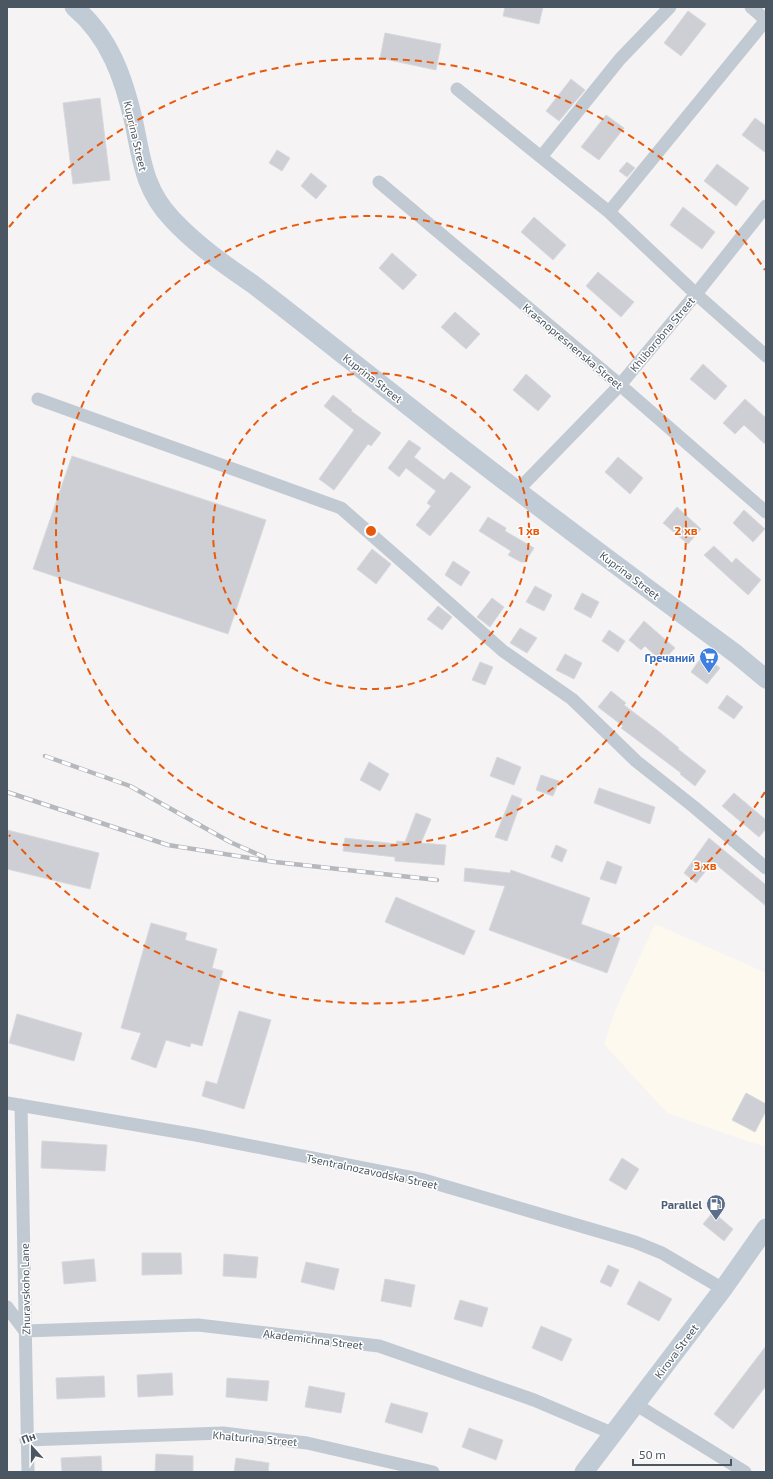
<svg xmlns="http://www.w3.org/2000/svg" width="773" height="1479" font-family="'Exo 2',sans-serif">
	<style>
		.commercial { fill: #fdf9ef }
		.building { fill: #cdcfd5; stroke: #d7d9de }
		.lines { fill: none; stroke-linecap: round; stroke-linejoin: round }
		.minor { stroke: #c1cad2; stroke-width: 13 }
		.secondary { stroke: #c1cbd6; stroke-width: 19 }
		.rail-casing { stroke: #b5b8bd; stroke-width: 4.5 }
		.rail { stroke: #fff; stroke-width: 3; stroke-dasharray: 9; stroke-linecap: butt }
		.ring { fill: none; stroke: #e8590c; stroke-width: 2; stroke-dasharray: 7 5 }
		.labels { text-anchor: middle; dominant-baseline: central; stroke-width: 3; stroke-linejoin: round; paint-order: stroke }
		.street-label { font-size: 11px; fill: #4a5661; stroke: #fff }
		.shop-label { font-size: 11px; font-weight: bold; fill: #366cbe; stroke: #fff; text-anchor: end }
		.service-label { font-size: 11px; font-weight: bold; fill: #4e5e75; stroke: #fff; text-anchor: end }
		.centre { fill: #e8590c; stroke: #fff; stroke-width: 2 }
		.ring-label { font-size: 12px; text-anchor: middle; font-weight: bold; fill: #e8590c; stroke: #fff; stroke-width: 3; stroke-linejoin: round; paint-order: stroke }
	</style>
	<rect width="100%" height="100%" fill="#f5f3f3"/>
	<path class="commercial" d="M 655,924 L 766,973 L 766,1147 L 732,1136 L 667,1113 L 604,1044 L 615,1011 Z"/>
	<path class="building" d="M 505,7 L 543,7 L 539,24 L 503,16 Z
		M 688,11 L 706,24 L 681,56 L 664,43 Z
		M 385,33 L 441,44 L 436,70 L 380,58 Z
		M 571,79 L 585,90 L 559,121 L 546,111 Z
		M 100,98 L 110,180 L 73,184 L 63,103 Z
		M 606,115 L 624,128 L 599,160 L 581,147 Z
		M 755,118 L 766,126 L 766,153 L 742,135 Z
		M 277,150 L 290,158 L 282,171 L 269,163 Z
		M 627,162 L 635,168 L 627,177 L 619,171 Z
		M 717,164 L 749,188 L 736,206 L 704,181 Z
		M 311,173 L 327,186 L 316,199 L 301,186 Z
		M 683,207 L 715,232 L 702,249 L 670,225 Z
		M 534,217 L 566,245 L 553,260 L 521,232 Z
		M 392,253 L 417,275 L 403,290 L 379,268 Z
		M 598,272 L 634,302 L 621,317 L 586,286 Z
		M 455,312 L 480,334 L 466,349 L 441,327 Z
		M 703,364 L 727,386 L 715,400 L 690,379 Z
		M 526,374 L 551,396 L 538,411 L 513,390 Z
		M 333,395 L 352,410 L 351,411 L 381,433 L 371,446 L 368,444 L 334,490 L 319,479 L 354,430 L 324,406 Z
		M 745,399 L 766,418 L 766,445 L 744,425 L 735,434 L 723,423 Z
		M 409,440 L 421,448 L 414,457 L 444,480 L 451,472 L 471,487 L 430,536 L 416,525 L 431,506 L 427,503 L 436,491 L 406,468 L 399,477 L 388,468 Z
		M 72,456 L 266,520 L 228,634 L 33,569 Z
		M 618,457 L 643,478 L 630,494 L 605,472 Z
		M 677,507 L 701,529 L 688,544 L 663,523 Z
		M 744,510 L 765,529 L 753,542 L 733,523 Z
		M 488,517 L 506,528 L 505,531 L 534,548 L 525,562 L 521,562 L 508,555 L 511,551 L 479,531 Z
		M 714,546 L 732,563 L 736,558 L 761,580 L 748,595 L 704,555 Z
		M 372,549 L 391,564 L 376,584 L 357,569 Z
		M 453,561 L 470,572 L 461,586 L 445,575 Z
		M 535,586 L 552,595 L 544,611 L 526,602 Z
		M 582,593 L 599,602 L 591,618 L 574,609 Z
		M 492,598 L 504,607 L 490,627 L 477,617 Z
		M 438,606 L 452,617 L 442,630 L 427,619 Z
		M 644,621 L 675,648 L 662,662 L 645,646 L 641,650 L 629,640 Z
		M 520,628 L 537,638 L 527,653 L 510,643 Z
		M 609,630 L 625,641 L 618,652 L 602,641 Z
		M 565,654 L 582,663 L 574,679 L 556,670 Z
		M 703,655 L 720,668 L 707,684 L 691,672 Z
		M 480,662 L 493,667 L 485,685 L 472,680 Z
		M 611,691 L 626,703 L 624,705 L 657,730 L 679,748 L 678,749 L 706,771 L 695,786 L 680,774 L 681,773 L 621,728 L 623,726 L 598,707 Z
		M 727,695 L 743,707 L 734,719 L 718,708 Z
		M 497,757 L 521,767 L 514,785 L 490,776 Z
		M 369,762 L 389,774 L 380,791 L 360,780 Z
		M 541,775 L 559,781 L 553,796 L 536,790 Z
		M 599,788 L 655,807 L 650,824 L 594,803 Z
		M 734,793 L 766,820 L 766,829 L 759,837 L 722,806 Z
		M 512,795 L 522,799 L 507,841 L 495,837 Z
		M 416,813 L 431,819 L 421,843 L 446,845 L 444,865 L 395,861 L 395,857 L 343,851 L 345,838 L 396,844 L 397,841 L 405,842 Z
		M 7,830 L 99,853 L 90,889 L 7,869 Z
		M 709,838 L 766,885 L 766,906 L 713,862 L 696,883 L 684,873 Z
		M 556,845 L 567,850 L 562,862 L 551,857 Z
		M 607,861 L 622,867 L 616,884 L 600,879 Z
		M 465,868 L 510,873 L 511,870 L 590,898 L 581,924 L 620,938 L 607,973 L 489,930 L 505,886 L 464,881 Z
		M 396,897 L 475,931 L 464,955 L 385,922 Z
		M 151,923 L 187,933 L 185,940 L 217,949 L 212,968 L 223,971 L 202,1046 L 191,1043 L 190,1047 L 166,1040 L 156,1068 L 131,1059 L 141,1033 L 121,1028 Z
		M 239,1011 L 271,1020 L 244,1109 L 202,1096 L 206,1081 L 217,1084 Z
		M 17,1014 L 82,1033 L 74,1061 L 9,1043 Z
		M 746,1093 L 766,1104 L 766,1111 L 755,1132 L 732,1120 Z
		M 42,1141 L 107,1145 L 105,1171 L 41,1168 Z
		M 622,1158 L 639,1169 L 626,1190 L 609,1180 Z
		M 713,1212 L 733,1229 L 724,1241 L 703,1224 Z
		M 142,1253 L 181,1253 L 182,1274 L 142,1275 Z
		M 224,1254 L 258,1257 L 256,1278 L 223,1276 Z
		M 94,1259 L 96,1281 L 64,1284 L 62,1262 Z
		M 306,1262 L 339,1269 L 334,1290 L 301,1282 Z
		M 608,1265 L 619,1270 L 611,1287 L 600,1282 Z
		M 385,1279 L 415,1285 L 411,1307 L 381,1301 Z
		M 639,1281 L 672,1299 L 659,1321 L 627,1304 Z
		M 460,1300 L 488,1308 L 482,1327 L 454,1319 Z
		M 541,1326 L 572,1339 L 562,1361 L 532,1348 Z
		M 766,1346 L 766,1386 L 733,1429 L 714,1414 Z
		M 172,1373 L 173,1395 L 138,1397 L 137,1375 Z
		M 104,1376 L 105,1397 L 57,1399 L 56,1378 Z
		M 227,1378 L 269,1381 L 267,1401 L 226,1397 Z
		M 309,1386 L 345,1393 L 341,1413 L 305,1407 Z
		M 391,1403 L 428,1413 L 422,1433 L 385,1422 Z
		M 469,1428 L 503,1440 L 496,1460 L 462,1447 Z
		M 156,1454 L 193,1456 L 193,1472 L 155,1472 Z
		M 101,1456 L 102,1472 L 62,1472 L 61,1458 Z
		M 236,1458 L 269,1463 L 268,1472 L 234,1472 Z"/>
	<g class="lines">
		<path class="minor" d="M 751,7 L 766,20
			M 457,89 L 609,212 L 696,294 L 766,356
			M 541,157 L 620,59 L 670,7
			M 379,182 L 620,385 L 766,512
			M 609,212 L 766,20
			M 38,399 L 341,508 L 414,572 L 503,651 L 572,699 L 636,761 L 694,807 L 766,868
			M 517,491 L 620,385 L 696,294 L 766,206
			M 7,1103 L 196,1135 L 424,1180 L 635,1242 L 662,1253 L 723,1289
			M 21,1105 L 28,1472
			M 7,1307 L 25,1331 L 198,1325 L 379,1346 L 534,1400 L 614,1434
			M 635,1404 L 745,1472
			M 26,1440 L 223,1433 L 307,1443 L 433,1472"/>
		<path class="secondary" d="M 74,7 C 110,37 124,79 134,123 C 142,161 144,189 172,219 C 196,245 225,265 254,285 C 283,307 312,330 341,353 C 400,399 458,446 518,491 C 590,546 663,600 736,654 L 766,679
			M 584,1472 L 723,1289 L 766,1228"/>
		<g class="rail-casing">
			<path id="rail" d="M 45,756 L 130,786 L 230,842 L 264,857
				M 7,792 L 168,845 L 275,862 L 437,880"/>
		</g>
		<use href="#rail" class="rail"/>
	</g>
	<g class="ring">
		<circle cx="371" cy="531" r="158"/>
		<circle cx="371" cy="531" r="315"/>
		<path d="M765 792A473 473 0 0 1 9 835M9 227A473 473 0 0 1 765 270"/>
	</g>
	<defs>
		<g id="supermarket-pin" transform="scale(1)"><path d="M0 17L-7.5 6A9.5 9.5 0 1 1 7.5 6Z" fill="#3f7fe0" stroke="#fff"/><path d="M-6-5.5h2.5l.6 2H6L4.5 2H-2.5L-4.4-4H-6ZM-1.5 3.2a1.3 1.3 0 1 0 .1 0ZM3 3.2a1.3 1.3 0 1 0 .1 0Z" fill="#fff"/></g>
		<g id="fuel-pin" transform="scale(1)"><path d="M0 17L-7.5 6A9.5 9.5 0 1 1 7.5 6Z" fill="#5c6f8a" stroke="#fff"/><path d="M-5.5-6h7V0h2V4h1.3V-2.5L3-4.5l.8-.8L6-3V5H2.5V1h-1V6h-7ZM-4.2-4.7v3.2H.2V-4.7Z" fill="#fff"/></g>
	</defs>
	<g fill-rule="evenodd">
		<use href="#supermarket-pin" x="709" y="657"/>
		<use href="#fuel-pin" x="716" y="1204"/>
	</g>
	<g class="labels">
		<g class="street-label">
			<text transform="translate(136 136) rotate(77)">Kuprina Street</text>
			<text transform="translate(662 334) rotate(-50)">Khliborobna Street</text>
			<text transform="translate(573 346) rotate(40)">Krasnopresnenska Street</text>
			<text transform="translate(373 378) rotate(38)">Kuprina Street</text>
			<text transform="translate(630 575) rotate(37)">Kuprina Street</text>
			<text transform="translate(372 1171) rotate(12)">Tsentralnozavodska Street</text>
			<text transform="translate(25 1289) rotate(-91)">Zhuravskoho Lane</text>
			<text transform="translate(313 1339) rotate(7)">Akademichna Street</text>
			<text transform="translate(676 1351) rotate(-53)">Kirova Street</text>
			<text transform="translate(255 1438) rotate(5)">Khalturina Street</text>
		</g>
		<g class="shop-label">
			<text x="695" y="657">Гречаний</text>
		</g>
		<g class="service-label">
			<text x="702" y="1204">Parallel</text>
		</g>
	</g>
	<circle cx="371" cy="531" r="6" class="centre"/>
	<g class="ring-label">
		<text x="529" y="535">1 хв</text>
		<text x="686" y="535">2 хв</text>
		<text x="705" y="870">3 хв</text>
	</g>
	<rect width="773" height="1479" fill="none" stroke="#4a5661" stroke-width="16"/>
	<g transform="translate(32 1447) rotate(339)" stroke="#ffffff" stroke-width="3" paint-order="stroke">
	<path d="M0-3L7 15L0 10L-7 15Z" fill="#4a5661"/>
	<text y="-6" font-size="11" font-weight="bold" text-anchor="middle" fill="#4a5661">Пн</text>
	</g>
	<path d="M633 1459v6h98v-6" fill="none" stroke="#4a5661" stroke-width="2"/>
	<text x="639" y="1459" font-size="12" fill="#4a5661" stroke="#ffffff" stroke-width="3" paint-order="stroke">50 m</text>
</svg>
